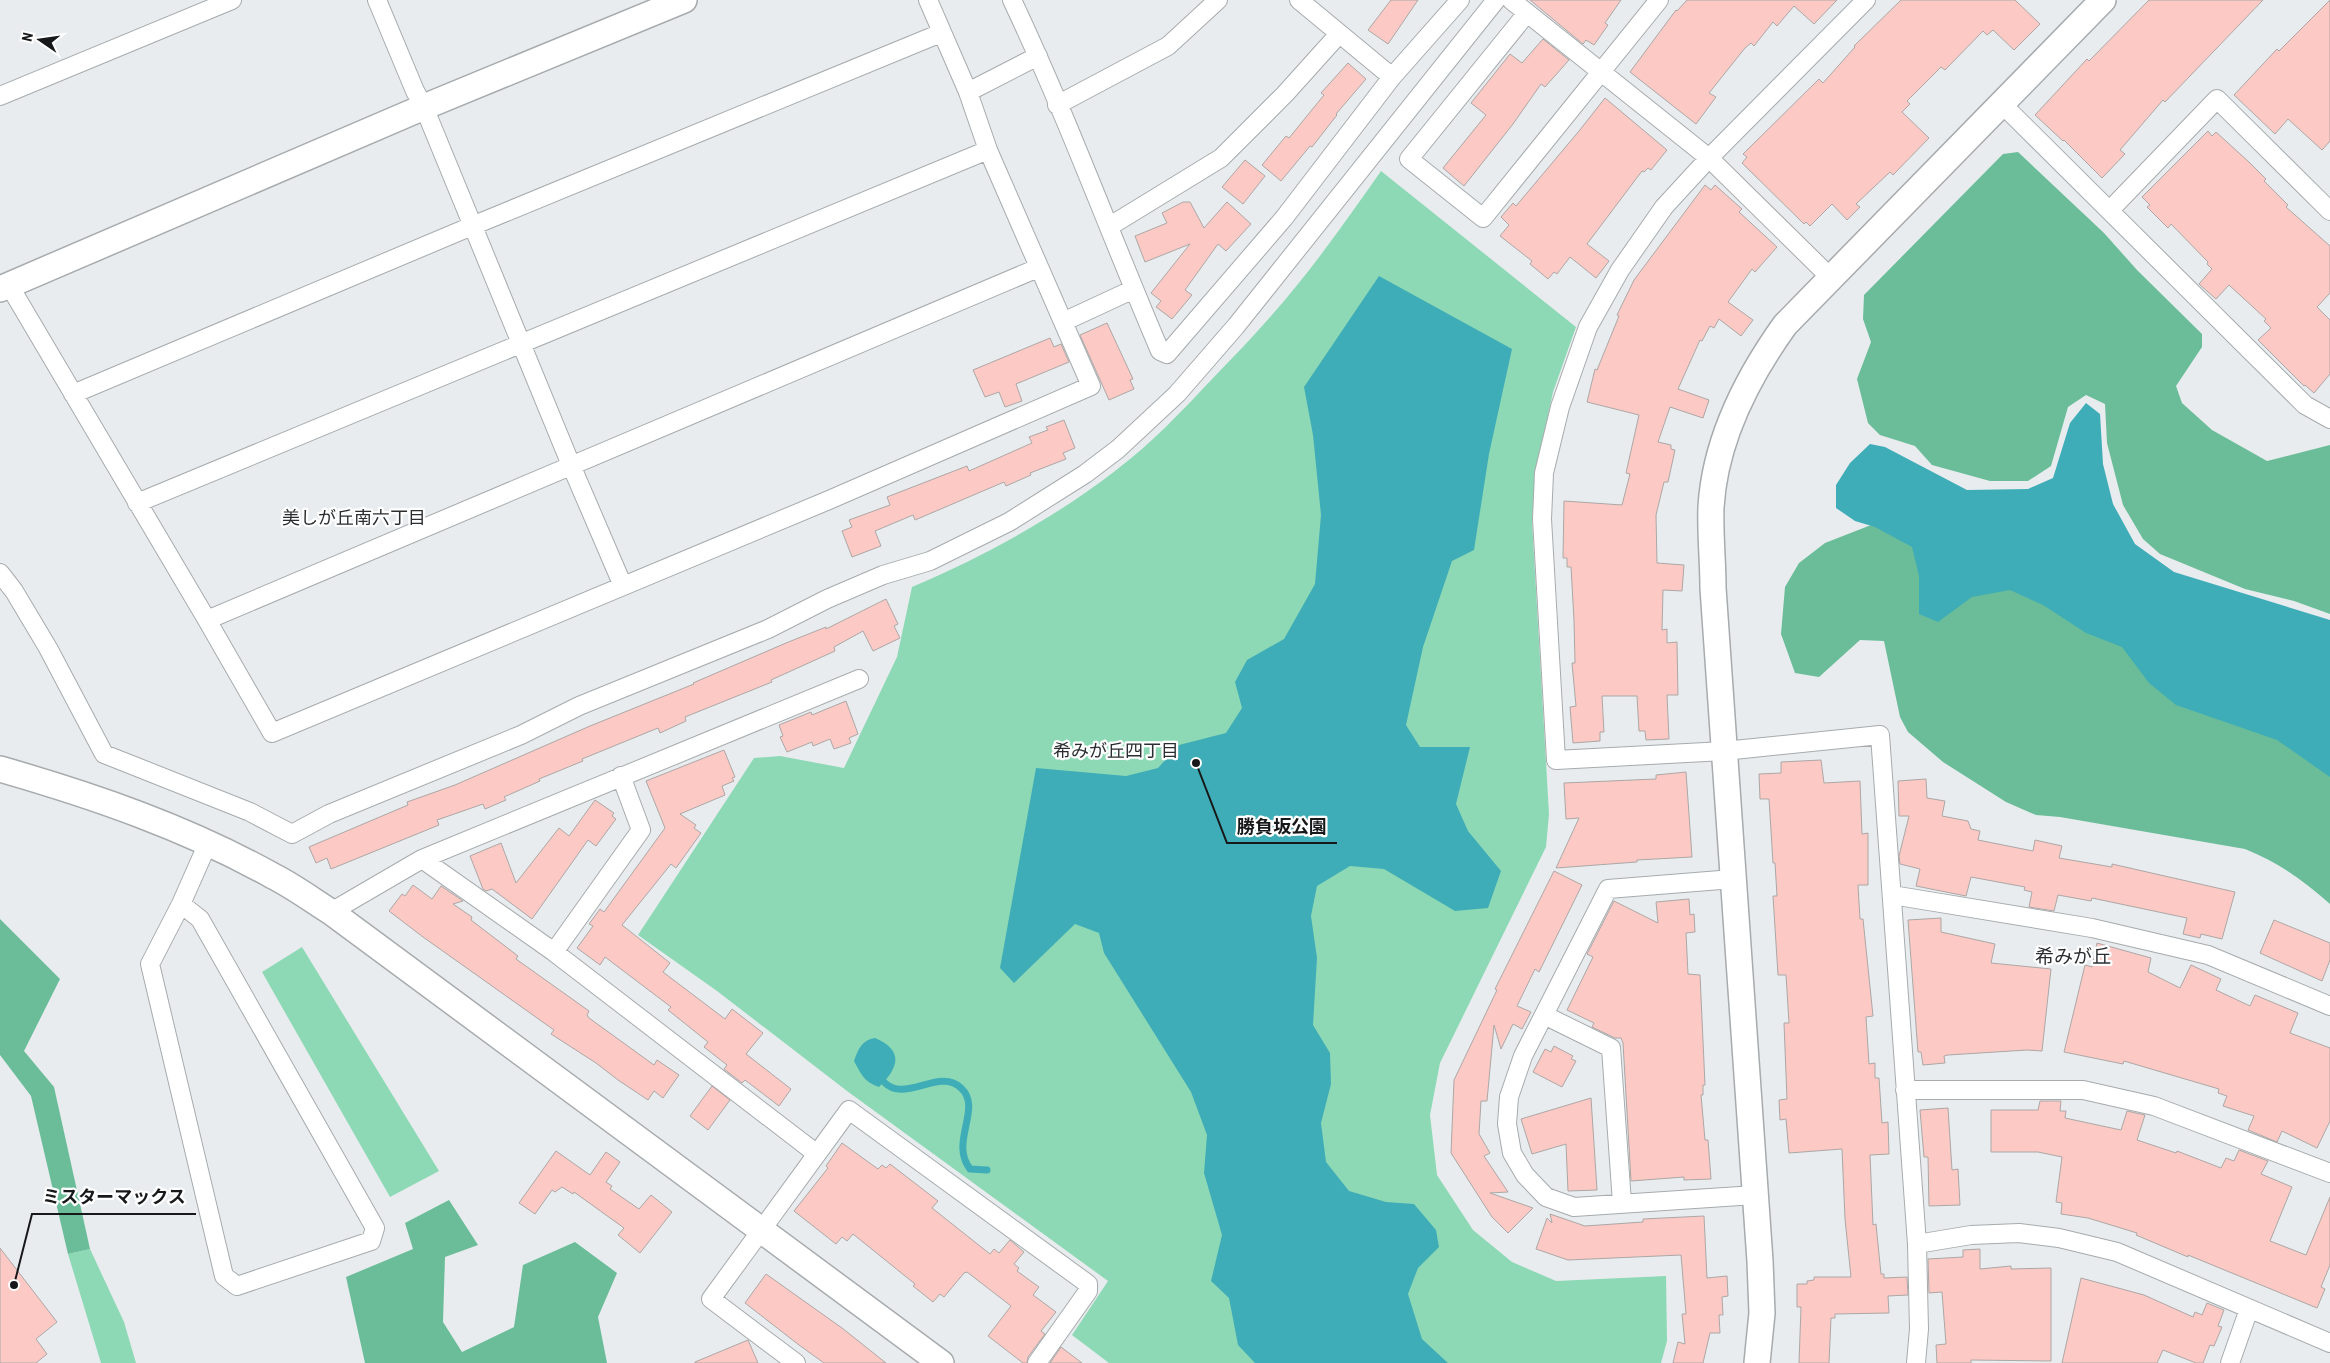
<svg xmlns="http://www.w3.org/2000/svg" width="2330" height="1363" font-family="'Roboto Condensed','Noto Sans JP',sans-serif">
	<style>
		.green { fill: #8ed9b5 }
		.forest { fill: #6abd98 }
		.water { fill: #3fadb7 }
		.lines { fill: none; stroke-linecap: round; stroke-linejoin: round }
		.stream { stroke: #3fadb7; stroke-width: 7 }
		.building { fill: #fcc9c4; stroke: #aca7a6 }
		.street-casing { stroke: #a7abad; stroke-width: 20 }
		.secondary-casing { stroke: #a7abad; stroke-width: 28 }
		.street { stroke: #fff; stroke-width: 18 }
		.secondary { stroke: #fff; stroke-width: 25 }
		.labels { text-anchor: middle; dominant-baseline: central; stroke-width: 4.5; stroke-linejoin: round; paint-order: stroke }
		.neighbourhood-label { font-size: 18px; fill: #2b2e30; stroke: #fff }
		.quarter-label { font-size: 19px; fill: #2b2e30; stroke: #fff }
		.leader { fill: none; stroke: #171819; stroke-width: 2 }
		.callout-dot { fill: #171819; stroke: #fff; stroke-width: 2 }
		.callout-label { font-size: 18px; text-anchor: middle; font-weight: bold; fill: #171819; stroke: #fff; stroke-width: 4.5; stroke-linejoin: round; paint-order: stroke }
	</style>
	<rect width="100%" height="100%" fill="#e8ecef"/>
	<path class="green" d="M 1381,171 L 1576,327 L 1553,392 L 1538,463 L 1532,521 L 1549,814 L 1546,847 L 1440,1063 L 1430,1115 L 1437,1175 L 1473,1230 L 1512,1262 L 1556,1281 L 1666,1276 L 1667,1341 L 1661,1363 L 1109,1363 L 1072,1335 L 1108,1281 L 847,1091 L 717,991 L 638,935 L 754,758 L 780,756 L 844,768 L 897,657 L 912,587 C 983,557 1054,518 1115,471 C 1152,443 1183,410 1214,377 C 1233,357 1253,337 1271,316 C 1311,271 1346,221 1381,171 Z
		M 302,947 L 439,1171 L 390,1197 L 262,972 Z
		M 90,1249 L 124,1322 L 136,1363 L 101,1363 L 68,1254 Z"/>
	<path class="forest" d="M 2018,152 L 2104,233 L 2137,270 L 2202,334 L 2202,347 L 2176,386 L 2182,403 L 2212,430 L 2267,461 L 2330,445 L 2330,614 L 2294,601 L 2245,589 L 2160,554 L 2143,539 L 2123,505 L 2107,443 L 2105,404 L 2086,395 L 2068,407 L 2051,466 L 2028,481 L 1990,481 L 1932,465 L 1915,446 L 1880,435 L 1868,423 L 1857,379 L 1871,342 L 1863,319 L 1864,295 L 2003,154 Z
		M 1889,518 L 1991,577 L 2330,749 L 2330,904 C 2304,881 2278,862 2245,849 L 2060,817 L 2036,815 L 2006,802 L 1943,762 L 1908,732 L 1900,717 L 1884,641 L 1860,640 L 1819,677 L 1795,673 L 1781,634 L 1785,587 L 1799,563 L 1825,543 Z
		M 0,919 L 60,979 L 24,1051 L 54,1087 L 90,1249 L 68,1254 L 31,1096 L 0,1055 Z
		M 449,1200 L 478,1245 L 445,1257 L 443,1322 L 462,1352 L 514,1327 L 523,1265 L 575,1242 L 617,1273 L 598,1317 L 607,1363 L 365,1363 L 346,1277 L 413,1249 L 405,1223 Z"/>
	<path class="water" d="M 1379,276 L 1512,349 L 1489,454 L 1474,550 L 1452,561 L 1423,647 L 1406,725 L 1420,747 L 1470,747 L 1456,804 L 1468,831 L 1501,871 L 1488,908 L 1455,911 L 1384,869 L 1350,866 L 1317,886 L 1311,916 L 1317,958 L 1313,1025 L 1330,1053 L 1331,1084 L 1321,1123 L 1326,1162 L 1349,1191 L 1386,1202 L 1414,1204 L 1436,1230 L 1439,1247 L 1418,1268 L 1408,1294 L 1422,1339 L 1448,1363 L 1255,1363 L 1238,1345 L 1229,1298 L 1211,1281 L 1222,1235 L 1204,1173 L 1207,1135 L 1191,1092 L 1104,953 L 1099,933 L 1075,924 L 1014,983 L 1000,968 L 1036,768 L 1126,776 L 1158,768 L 1179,745 L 1226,733 L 1242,708 L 1235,682 L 1247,660 L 1284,639 L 1315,584 L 1321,515 L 1313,435 L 1304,387 Z
		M 2086,403 L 2100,414 L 2103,464 L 2113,504 L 2135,544 L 2174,572 L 2330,620 L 2330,777 L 2277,740 L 2176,705 L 2149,683 L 2122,647 L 2086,633 L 2043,605 L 2010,590 L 1972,597 L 1938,622 L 1919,614 L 1919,576 L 1912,547 L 1875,527 L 1855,521 L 1836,508 L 1836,485 L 1850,463 L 1870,444 L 1885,447 L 1967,490 L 2028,489 L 2053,478 L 2070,423 Z
		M 875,1038 C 904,1050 899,1068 879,1087 C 864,1082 861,1074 854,1061 C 858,1049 862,1040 875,1038 Z"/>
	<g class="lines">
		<path class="stream" d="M 884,1082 C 904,1104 940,1067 961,1088 C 983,1108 949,1142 970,1169 L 987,1170"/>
	</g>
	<path class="building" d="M 1391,0 L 1418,0 L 1388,44 L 1368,30 Z
		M 1530,0 L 1621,0 L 1605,23 L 1608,25 L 1594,45 L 1586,40 L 1583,44 Z
		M 1687,0 L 1837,0 L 1814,24 L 1794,6 L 1777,26 L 1773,22 L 1754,46 L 1751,43 L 1745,48 L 1709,93 L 1716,97 L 1696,124 L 1630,72 L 1676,10 L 1677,11 Z
		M 1901,0 L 2015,0 L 2040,24 L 2014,50 L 1993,30 L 1987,35 L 1983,31 L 1945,70 L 1941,67 L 1907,101 L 1910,104 L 1902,112 L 1929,138 L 1893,175 L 1890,172 L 1856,204 L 1860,207 L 1847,220 L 1832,204 L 1810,226 L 1806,222 L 1804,224 L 1742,163 L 1747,157 L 1743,154 L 1819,79 L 1823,83 L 1855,47 L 1854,46 Z
		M 2149,0 L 2263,0 L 2165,102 L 2163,100 L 2120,150 L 2125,154 L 2102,178 L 2064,140 L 2063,141 L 2035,115 L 2087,59 L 2089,61 Z
		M 2330,0 L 2330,141 L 2322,150 L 2288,119 L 2275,134 L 2234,95 L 2277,49 L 2279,51 Z
		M 1543,39 L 1569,60 L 1545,87 L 1541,84 L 1513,124 L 1464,186 L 1443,168 L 1486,115 L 1471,103 L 1510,54 L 1522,63 Z
		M 1348,63 L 1366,79 L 1336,114 L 1337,115 L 1312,147 L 1310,146 L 1281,181 L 1262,165 L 1286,136 L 1289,138 L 1324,95 L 1321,93 Z
		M 1605,98 L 1667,150 L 1651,170 L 1648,168 L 1644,172 L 1642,171 L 1587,244 L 1609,261 L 1596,278 L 1570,257 L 1557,274 L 1554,272 L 1548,279 L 1530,264 L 1532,261 L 1500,236 L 1509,225 L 1501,217 L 1513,203 L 1516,206 L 1579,131 Z
		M 2208,131 L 2212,136 L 2216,132 L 2250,163 L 2266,179 L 2264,181 L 2288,205 L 2286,207 L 2330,246 L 2330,293 L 2317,307 L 2330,320 L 2330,374 L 2314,393 L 2305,385 L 2304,386 L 2258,340 L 2271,328 L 2264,321 L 2266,319 L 2229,285 L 2216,299 L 2199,284 L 2212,269 L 2207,264 L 2208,262 L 2171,224 L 2168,228 L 2147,207 L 2150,205 L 2142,197 Z
		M 1245,160 L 1265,176 L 1243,204 L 1222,187 Z
		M 1705,185 L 1711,190 L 1715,185 L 1742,209 L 1739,212 L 1777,247 L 1755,272 L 1752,269 L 1728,302 L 1753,320 L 1741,336 L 1719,319 L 1714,328 L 1710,326 L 1702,341 L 1700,340 L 1678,389 L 1709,400 L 1703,418 L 1670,407 L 1658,442 L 1671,445 L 1671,449 L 1675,450 L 1668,482 L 1664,482 L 1656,515 L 1657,563 L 1684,565 L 1682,591 L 1663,590 L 1662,630 L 1667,629 L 1667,643 L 1677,642 L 1678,695 L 1667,695 L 1669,739 L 1646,740 L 1645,731 L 1639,731 L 1637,696 L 1602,696 L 1604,732 L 1600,732 L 1600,741 L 1573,743 L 1570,707 L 1576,706 L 1572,663 L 1575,663 L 1574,620 L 1571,567 L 1567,567 L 1567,558 L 1563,558 L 1564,501 L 1622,505 L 1630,474 L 1626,473 L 1639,415 L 1587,402 L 1595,369 L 1597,370 L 1619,316 L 1617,315 L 1634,280 Z
		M 1183,202 L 1190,202 L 1204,228 L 1227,202 L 1251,224 L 1226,251 L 1218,244 L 1185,290 L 1192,295 L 1172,319 L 1156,307 L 1161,301 L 1151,293 L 1190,244 L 1145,262 L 1135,236 L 1167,223 L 1162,213 Z
		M 1107,323 L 1133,379 L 1130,380 L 1134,389 L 1109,400 L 1080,335 Z
		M 1050,338 L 1054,347 L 1061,344 L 1069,362 L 1016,384 L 1022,401 L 1005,407 L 999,392 L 985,397 L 973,370 Z
		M 1064,420 L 1075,448 L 1063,453 L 1066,459 L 1030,473 L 1031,475 L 1006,486 L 1004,482 L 915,520 L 913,515 L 875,531 L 881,546 L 852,557 L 842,531 L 852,527 L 849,520 L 890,505 L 887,497 L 967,466 L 969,471 L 1032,443 L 1029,437 L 1048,430 L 1046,427 Z
		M 886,599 L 898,624 L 894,626 L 900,638 L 873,651 L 863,631 L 834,647 L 835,651 L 771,680 L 772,682 L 685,717 L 686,721 L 660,733 L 658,728 L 582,759 L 583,761 L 539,779 L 540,781 L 504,797 L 506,800 L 485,809 L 483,804 L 437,820 L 439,825 L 331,869 L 327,858 L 316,863 L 309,847 L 408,805 L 407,802 L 455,785 L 590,726 L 694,684 L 693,683 L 786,643 L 826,627 L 826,629 Z
		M 846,701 L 858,734 L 849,738 L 851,743 L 834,749 L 830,739 L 813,746 L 812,742 L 787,752 L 780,737 L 783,736 L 779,725 L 811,712 L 812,715 Z
		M 724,750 L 735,777 L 732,778 L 734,781 L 722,786 L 725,795 L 680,814 L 696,825 L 694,828 L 701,833 L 676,868 L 671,864 L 622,925 L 670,963 L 663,972 L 725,1019 L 732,1009 L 763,1033 L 746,1054 L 791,1089 L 779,1106 L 745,1080 L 742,1083 L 724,1069 L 727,1065 L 704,1047 L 708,1042 L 668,1010 L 671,1007 L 605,957 L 600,965 L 577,948 L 593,926 L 589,924 L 600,909 L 604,912 L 665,828 L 646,781 Z
		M 1821,760 L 1824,783 L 1860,781 L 1862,834 L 1868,833 L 1868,885 L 1858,885 L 1860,919 L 1863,919 L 1873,1016 L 1866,1017 L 1869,1064 L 1875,1063 L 1875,1078 L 1879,1078 L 1882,1123 L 1888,1122 L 1889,1154 L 1870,1155 L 1873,1225 L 1876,1224 L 1881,1274 L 1884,1274 L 1884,1278 L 1907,1277 L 1908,1295 L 1888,1296 L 1889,1313 L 1835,1314 L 1835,1318 L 1831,1318 L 1829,1363 L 1799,1363 L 1801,1307 L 1797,1307 L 1797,1284 L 1807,1284 L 1807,1281 L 1814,1280 L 1814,1277 L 1851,1277 L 1845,1219 L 1842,1149 L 1789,1153 L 1786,1119 L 1780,1120 L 1779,1100 L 1787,1099 L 1784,1023 L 1789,1023 L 1786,975 L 1778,975 L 1773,896 L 1777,896 L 1775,863 L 1773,863 L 1769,799 L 1760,799 L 1759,774 L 1781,773 L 1781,762 Z
		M 1686,772 L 1692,857 L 1637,860 L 1637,862 L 1556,868 L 1579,818 L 1566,819 L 1564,783 L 1656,779 L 1656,775 Z
		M 1926,779 L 1927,798 L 1945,801 L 1942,816 L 1968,821 L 1971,829 L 1980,831 L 1978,840 L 2033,851 L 2035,840 L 2062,846 L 2059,858 L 2112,867 L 2112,864 L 2235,892 L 2222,939 L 2201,934 L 2200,938 L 2183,934 L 2187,918 L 2092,898 L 2091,901 L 2058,895 L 2054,911 L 2029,907 L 2032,892 L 2024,890 L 2025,887 L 1971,877 L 1966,896 L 1916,886 L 1920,869 L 1900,864 L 1899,856 L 1909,816 L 1899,816 L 1898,781 Z
		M 595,800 L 614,813 L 612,816 L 616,819 L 596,846 L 588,840 L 532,919 L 492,889 L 486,891 L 483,889 L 470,856 L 501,843 L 516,883 L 559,828 L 569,836 Z
		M 1554,871 L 1582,885 L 1539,972 L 1535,969 L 1517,1006 L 1531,1012 L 1522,1029 L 1513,1024 L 1501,1049 L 1494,1025 L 1487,1101 L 1481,1101 L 1479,1134 L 1490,1153 L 1484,1156 L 1508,1192 L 1490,1193 L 1533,1208 L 1508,1233 L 1492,1217 L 1451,1153 L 1454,1080 L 1497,990 L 1495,989 Z
		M 413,885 L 432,899 L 441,886 L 463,901 L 453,904 L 472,917 L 471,920 L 518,956 L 516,959 L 589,1011 L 587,1015 L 589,1018 L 654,1065 L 657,1060 L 679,1075 L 663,1098 L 654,1091 L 648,1100 L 618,1080 L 596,1063 L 551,1034 L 554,1030 L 423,937 L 389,911 L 402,894 L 405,896 Z
		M 1689,899 L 1690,915 L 1694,914 L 1695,932 L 1686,933 L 1688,974 L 1700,975 L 1705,1085 L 1703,1085 L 1703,1095 L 1701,1095 L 1705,1140 L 1708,1140 L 1711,1179 L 1684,1180 L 1684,1177 L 1631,1181 L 1623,1043 L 1621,1038 L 1615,1038 L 1592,1027 L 1594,1023 L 1567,1010 L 1593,957 L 1587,954 L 1614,901 L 1658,923 L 1656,902 Z
		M 1941,918 L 1941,932 L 1995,944 L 1991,963 L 2051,969 L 2042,1051 L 2027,1050 L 1948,1055 L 1944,1056 L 1945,1063 L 1923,1065 L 1921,1052 L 1918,1052 L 1908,920 Z
		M 2274,920 L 2330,943 L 2330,960 L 2322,981 L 2260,953 Z
		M 2097,943 L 2151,958 L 2148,972 L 2180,988 L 2191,965 L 2221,979 L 2216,990 L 2250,1006 L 2255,995 L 2298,1013 L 2290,1033 L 2330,1048 L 2330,1121 L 2317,1148 L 2282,1131 L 2277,1142 L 2248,1130 L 2254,1116 L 2223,1106 L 2227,1096 L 2218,1093 L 2219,1089 L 2124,1061 L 2123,1064 L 2064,1052 L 2085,965 L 2092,967 Z
		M 1554,1046 L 1573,1056 L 1571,1059 L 1576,1061 L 1562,1087 L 1533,1072 L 1545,1049 L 1551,1052 Z
		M 712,1086 L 730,1100 L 708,1130 L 690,1116 Z
		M 1591,1098 L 1597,1190 L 1568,1191 L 1566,1144 L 1532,1154 L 1521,1119 Z
		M 2040,1101 L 2061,1101 L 2060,1111 L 2066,1111 L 2065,1118 L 2121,1130 L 2127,1111 L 2145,1115 L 2137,1140 L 2176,1153 L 2177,1151 L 2221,1168 L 2226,1158 L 2234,1161 L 2239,1150 L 2268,1161 L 2261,1174 L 2292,1187 L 2270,1241 L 2306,1255 L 2330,1197 L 2330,1265 L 2321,1287 L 2325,1289 L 2317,1308 L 2188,1255 L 2188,1257 L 2136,1235 L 2137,1233 L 2088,1218 L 2061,1214 L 2062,1203 L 2056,1202 L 2062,1157 L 2038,1152 L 1991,1152 L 1991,1110 L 2038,1110 Z
		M 1948,1108 L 1952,1170 L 1958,1169 L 1960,1205 L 1929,1206 L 1928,1157 L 1924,1157 L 1920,1110 Z
		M 842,1143 L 878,1169 L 882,1165 L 886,1168 L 890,1164 L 938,1201 L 932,1208 L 990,1254 L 994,1249 L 999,1253 L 1010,1240 L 1024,1252 L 1014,1264 L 1019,1268 L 1017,1271 L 1039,1287 L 1033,1295 L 1056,1312 L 1041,1331 L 1045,1334 L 1028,1357 L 1027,1363 L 1023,1363 L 988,1336 L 1011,1306 L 967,1272 L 964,1273 L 944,1297 L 940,1294 L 933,1302 L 913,1286 L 915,1284 L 853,1234 L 847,1241 L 842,1237 L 836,1244 L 794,1211 L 828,1168 L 826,1166 Z
		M 556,1151 L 590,1175 L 606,1152 L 620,1162 L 606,1182 L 612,1186 L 610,1189 L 639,1209 L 651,1195 L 672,1212 L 640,1253 L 618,1235 L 624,1228 L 574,1192 L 573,1194 L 562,1187 L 555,1192 L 552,1190 L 535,1214 L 519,1203 Z
		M 1550,1214 L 1585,1226 L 1643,1222 L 1643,1219 L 1704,1216 L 1707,1278 L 1727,1276 L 1728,1296 L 1722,1297 L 1723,1315 L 1719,1315 L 1720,1333 L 1710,1333 L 1703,1363 L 1673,1363 L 1678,1342 L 1685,1344 L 1682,1314 L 1686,1314 L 1681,1255 L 1568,1260 L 1536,1249 L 1547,1218 L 1552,1223 Z
		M 0,1248 L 57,1322 L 36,1339 L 47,1354 L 36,1363 L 0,1363 Z
		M 1980,1249 L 1980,1269 L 2011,1266 L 2011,1269 L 2051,1268 L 2051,1361 L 1971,1360 L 1971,1363 L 1937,1363 L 1936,1345 L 1946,1344 L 1942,1292 L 1929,1293 L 1928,1259 L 1963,1257 L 1963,1250 Z
		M 766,1274 L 842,1328 L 886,1363 L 824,1363 L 799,1345 L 745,1303 Z
		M 2081,1278 L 2144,1295 L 2193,1317 L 2195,1312 L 2202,1315 L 2207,1303 L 2224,1310 L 2218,1326 L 2222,1327 L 2214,1346 L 2210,1345 L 2203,1363 L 2196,1363 L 2163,1350 L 2157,1363 L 2062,1363 Z
		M 748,1340 L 758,1363 L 695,1363 L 695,1362 Z
		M 1061,1347 L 1082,1363 L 1050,1363 Z"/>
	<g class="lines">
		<g class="street-casing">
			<path id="street" d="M 377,0 L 415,91 L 424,107 L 571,465 L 623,586
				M 1012,0 C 1066,114 1110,234 1160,351 L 1167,354 L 1284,218 L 1392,77 L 1460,0
				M 1299,0 L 1392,77
				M 1511,0 L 1709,158 L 1830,277
				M 1866,0 L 1709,158 L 1664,207 L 1620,270 L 1588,327 L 1560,407 L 1544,473 L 1542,519 L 1556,760 L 1724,751 L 1880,735 L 1917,1244 L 1919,1329 L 1916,1363
				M 1527,13 L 1409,159 L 1483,218 L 1659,0
				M 968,92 L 1038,56
				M 0,96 L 232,0
				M 2002,104 L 2305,405 L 2330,419
				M 1057,105 L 1168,46 L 1218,0
				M 2110,210 L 2217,99 L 2330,211
				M 1110,226 L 1221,158 L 1285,94 L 1339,34
				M 9,285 L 207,620 L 272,733 L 829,500 L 1091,386 L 988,150 L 968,92 L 928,0
				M 1063,322 L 1134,289
				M 73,394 L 472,226 L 941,33
				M 137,503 L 988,150
				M 0,573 L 14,591 L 48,648 L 104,754 L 250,812 L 292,834 L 329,814 L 521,735 L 579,706 L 768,629 L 827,599 L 883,575 L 930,561 L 1009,522 L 1085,474 L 1118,449 L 1177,394 L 1236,326 L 1496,0
				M 207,620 L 1038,268
				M 422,859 L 554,952 L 817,1154
				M 1733,879 L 1608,889 L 1523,1056 L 1509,1097 L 1507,1124 L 1512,1153 L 1525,1175 L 1546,1197 L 1574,1207 L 1755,1195
				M 1892,895 L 2092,928 L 2208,955 L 2330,1006
				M 181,904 L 200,919 L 375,1228 L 371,1241 L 237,1286 L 224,1276 L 150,964 L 181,904 L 208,843
				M 331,912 L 422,859 L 859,679
				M 554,952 L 641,830 L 621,776
				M 1544,1015 L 1611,1048 L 1622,1203
				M 1905,1090 L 2083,1090 L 2154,1106 L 2330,1173
				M 1917,1244 L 1971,1235 L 2019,1233 L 2059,1238 L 2117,1252 L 2330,1343
				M 796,1363 L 711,1299 L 849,1110 L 1088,1284 L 1088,1291 L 1037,1363
				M 2230,1363 L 2249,1309"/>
		</g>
		<g class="secondary-casing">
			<path id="secondary" d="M 0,289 L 424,107 L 684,0
				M 0,769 C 94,796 187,828 273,876 C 293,886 312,900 331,912 L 941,1363
				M 1757,1363 L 1762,1313 L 1760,1261 L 1713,588 C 1713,561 1710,534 1711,507 C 1715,440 1747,378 1785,325 L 2103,0"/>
		</g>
		<use href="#street" class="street"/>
		<use href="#secondary" class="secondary"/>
	</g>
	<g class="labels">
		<g class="neighbourhood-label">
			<text x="354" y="517">美しが丘南六丁目</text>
			<text x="1116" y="750">希みが丘四丁目</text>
		</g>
		<g class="quarter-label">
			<text x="2073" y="956">希みが丘</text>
		</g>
	</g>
	<path class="leader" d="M1196 763L1227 843H1337M14 1285L32 1214H196"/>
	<g class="callout-dot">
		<circle cx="1196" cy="763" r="5"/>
		<circle cx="14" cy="1285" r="5"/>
	</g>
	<g class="callout-label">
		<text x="1282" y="833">勝負坂公園</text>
		<text x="114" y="1203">ミスターマックス</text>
	</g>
	<g transform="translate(40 40) rotate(283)" stroke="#ffffff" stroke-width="4" paint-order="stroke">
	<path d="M0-4L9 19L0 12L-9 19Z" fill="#171819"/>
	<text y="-8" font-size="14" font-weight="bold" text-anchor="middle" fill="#171819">N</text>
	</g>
</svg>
